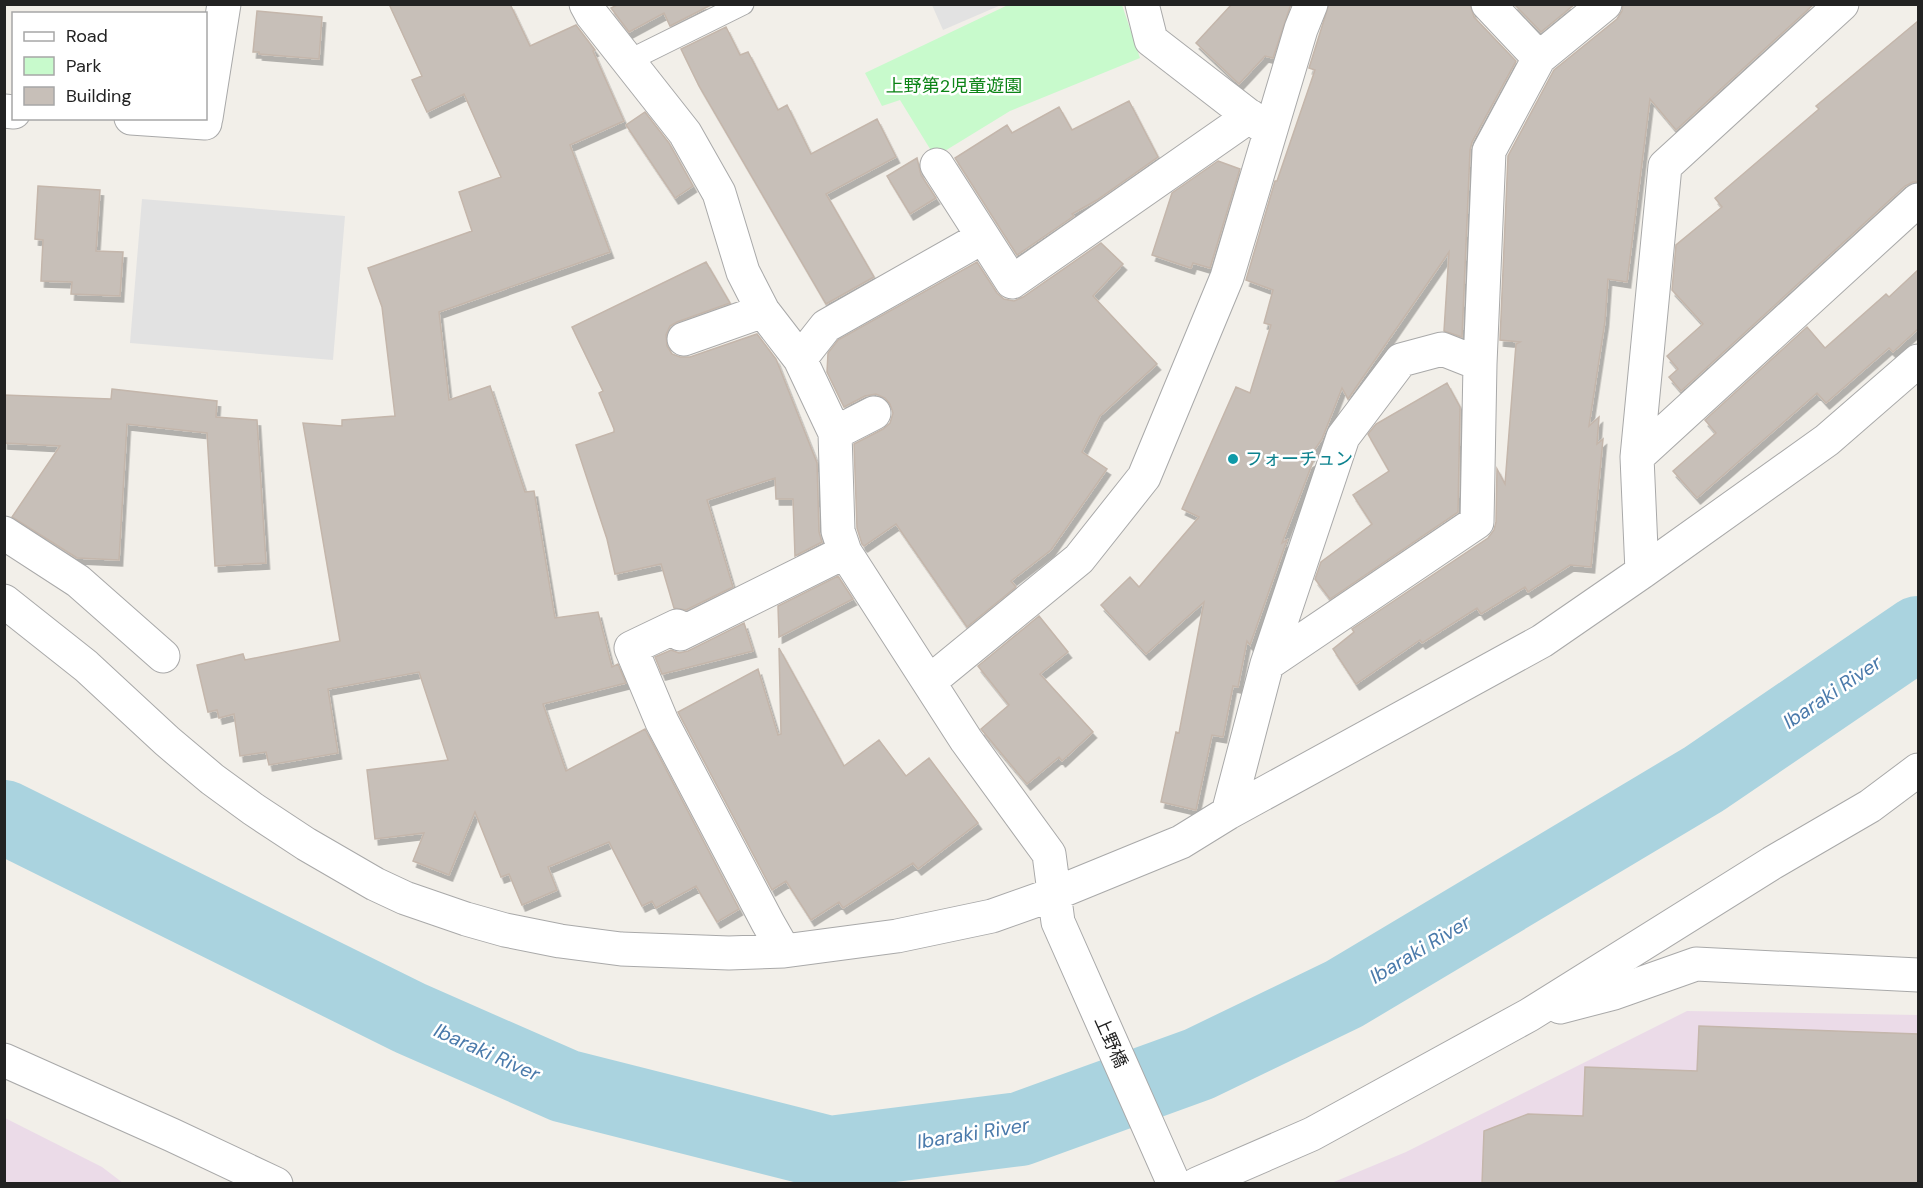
<svg xmlns="http://www.w3.org/2000/svg" width="1923" height="1188" font-family="'DM Sans','Noto Sans JP',sans-serif">
	<style>
		.industrial { fill: #ebdbe8 }
		.park { fill: #c8facc }
		.parking { fill: #e2e2e2 }
		.lines { fill: none; stroke-linecap: round; stroke-linejoin: round }
		.river { stroke: #aad3df; stroke-width: 74 }
		.building { fill: #c7bfb8; stroke: #c4b6ab; stroke-width: 1.5; filter: url(#shadow) }
		.service-casing { stroke: #a9a9a9; stroke-width: 23 }
		.minor-casing { stroke: #a9a9a9; stroke-width: 35 }
		.service { stroke: #fff; stroke-width: 21 }
		.minor { stroke: #fff; stroke-width: 33 }
		.culture-dot { fill: #0f9aa8; stroke: #fff; stroke-width: 2 }
		.labels { text-anchor: middle; dominant-baseline: central; stroke-width: 5; stroke-linejoin: round; paint-order: stroke }
		.park-label { font-size: 18px; fill: #0c8416; stroke: #fff }
		.culture-label { font-size: 18px; fill: #0d838f; stroke: #fff; text-anchor: start }
		.street-label { font-size: 18px; fill: #222; stroke: #fff }
		.water-label { font-size: 20px; font-style: italic; fill: #4a7aab; stroke: #fff }
	</style>
	<defs>
		<filter id="shadow"><feDropShadow dx="3.5" dy="6" stdDeviation="0" flood-color="#0004"/></filter>
	</defs>
	<rect width="100%" height="100%" fill="#f2efe9"/>
	<path class="industrial" d="M 1687,1011 L 1918,1015 L 1918,1183 L 1329,1184 L 1406,1152 Z
		M 5,1118 L 102,1167 L 123,1183 L 5,1183 Z"/>
	<path class="park" d="M 1010,4 L 1122,5 L 1140,58 L 1010,111 L 935,157 L 900,100 L 882,106 L 865,73 Z"/>
	<path class="parking" d="M 932,5 L 1001,5 L 943,30 Z
		M 142,199 L 345,216 L 333,360 L 130,343 Z"/>
	<g class="lines">
		<path class="river" d="M 4,817 L 410,1018 L 565,1086 L 830,1153 L 1020,1129 L 1199,1064 L 1344,994 L 1704,779 L 1918,633"/>
	</g>
	<path class="building" d="M 389,4 L 510,4 L 530,46 L 576,25 L 595,50 L 593,51 L 624,121 L 570,145 L 610,252 L 439,312 L 449,400 L 490,386 L 525,492 L 534,491 L 555,618 L 598,612 L 612,667 L 618,664 L 626,683 L 543,704 L 566,771 L 645,729 L 739,909 L 717,922 L 696,886 L 656,908 L 652,901 L 642,906 L 609,842 L 548,867 L 557,890 L 522,905 L 509,874 L 501,877 L 475,812 L 449,875 L 413,861 L 424,833 L 375,839 L 367,770 L 448,760 L 419,672 L 328,689 L 338,753 L 269,765 L 266,752 L 240,756 L 234,714 L 219,718 L 217,710 L 208,712 L 197,665 L 243,654 L 245,660 L 340,641 L 303,423 L 342,426 L 342,420 L 395,416 L 382,307 L 368,268 L 472,231 L 459,192 L 501,177 L 464,94 L 427,112 L 412,80 L 422,76 Z
		M 619,4 L 713,4 L 670,26 L 664,13 L 629,32 L 611,8 Z
		M 1232,4 L 1291,4 L 1273,58 L 1265,56 L 1239,84 L 1196,43 Z
		M 1329,4 L 1470,4 L 1474,17 L 1516,61 L 1472,142 L 1470,150 L 1462,337 L 1444,331 L 1449,252 L 1348,399 L 1342,388 L 1322,439 L 1304,465 L 1314,459 L 1282,543 L 1287,540 L 1250,645 L 1247,641 L 1238,687 L 1233,686 L 1223,737 L 1212,735 L 1196,810 L 1161,802 L 1176,732 L 1179,733 L 1204,602 L 1146,654 L 1101,605 L 1130,577 L 1139,587 L 1199,517 L 1182,509 L 1236,387 L 1250,393 L 1271,325 L 1264,323 L 1273,290 L 1246,280 L 1275,181 L 1277,181 L 1315,70 L 1309,68 Z
		M 1514,4 L 1575,4 L 1541,32 Z
		M 1623,4 L 1814,4 L 1676,130 L 1650,99 L 1627,282 L 1608,279 L 1605,321 L 1589,426 L 1599,417 L 1597,444 L 1603,439 L 1591,567 L 1570,565 L 1528,592 L 1525,587 L 1481,614 L 1477,608 L 1422,643 L 1420,640 L 1356,684 L 1333,649 L 1354,632 L 1352,629 L 1488,538 L 1494,530 L 1496,522 L 1497,469 L 1505,484 L 1516,344 L 1520,342 L 1500,340 L 1508,156 L 1554,70 L 1617,19 L 1622,11 Z
		M 257,11 L 322,17 L 319,59 L 259,54 L 259,52 L 253,52 Z
		M 1918,21 L 1918,182 L 1913,182 L 1905,186 L 1681,391 L 1669,377 L 1678,369 L 1667,356 L 1703,324 L 1672,290 L 1676,245 L 1722,207 L 1715,198 L 1819,109 L 1816,106 Z
		M 726,27 L 740,55 L 748,52 L 778,110 L 787,105 L 811,154 L 877,119 L 896,157 L 826,194 L 874,277 L 826,304 L 699,86 L 681,49 Z
		M 1129,101 L 1158,157 L 1097,200 L 1072,214 L 1074,216 L 1017,255 L 955,158 L 1007,125 L 1012,133 L 1059,107 L 1072,130 Z
		M 645,112 L 669,143 L 693,186 L 675,198 L 626,125 Z
		M 917,158 L 921,175 L 936,198 L 910,214 L 887,176 Z
		M 1218,161 L 1240,169 L 1210,268 L 1193,263 L 1191,268 L 1152,255 L 1172,193 Z
		M 38,186 L 100,190 L 96,251 L 123,252 L 120,296 L 71,294 L 72,282 L 41,281 L 43,240 L 35,239 Z
		M 1101,243 L 1123,264 L 1093,296 L 1157,364 L 1100,416 L 1082,452 L 1107,469 L 1051,550 L 1011,581 L 1016,587 L 967,627 L 896,524 L 864,546 L 862,544 L 857,528 L 854,444 L 883,429 L 890,423 L 893,413 L 890,404 L 885,398 L 876,394 L 865,396 L 844,407 L 827,372 L 828,353 L 838,340 L 977,262 L 997,293 L 1004,299 L 1014,301 L 1023,297 Z
		M 706,262 L 730,303 L 677,322 L 670,326 L 666,335 L 667,346 L 672,354 L 680,357 L 690,357 L 757,334 L 776,359 L 817,463 L 819,532 L 822,542 L 795,556 L 793,499 L 776,499 L 775,478 L 707,500 L 733,587 L 686,610 L 674,608 L 661,564 L 615,574 L 607,539 L 576,445 L 614,432 L 614,429 L 599,393 L 603,391 L 572,327 Z
		M 1918,270 L 1918,329 L 1893,352 L 1889,348 L 1826,403 L 1817,393 L 1697,498 L 1673,471 L 1716,433 L 1705,420 L 1807,327 L 1825,348 L 1886,294 L 1889,297 Z
		M 1447,383 L 1460,407 L 1458,512 L 1330,599 L 1315,579 L 1321,562 L 1372,524 L 1353,495 L 1389,471 L 1368,434 L 1376,424 Z
		M 112,389 L 217,401 L 216,417 L 257,420 L 266,563 L 215,566 L 207,433 L 127,424 L 119,560 L 77,558 L 12,517 L 60,446 L 4,443 L 4,395 L 111,399 Z
		M 838,576 L 853,599 L 779,637 L 778,606 Z
		M 1039,616 L 1068,652 L 1040,674 L 1093,732 L 1062,761 L 1059,757 L 1027,784 L 981,729 L 1009,705 L 978,666 Z
		M 744,623 L 753,651 L 662,674 L 655,657 L 671,650 L 679,653 L 688,651 Z
		M 779,648 L 844,766 L 879,740 L 906,776 L 929,758 L 978,823 L 918,869 L 913,863 L 843,908 L 839,902 L 811,920 L 786,881 L 772,890 L 678,712 L 758,669 L 778,735 L 781,734 Z
		M 1699,1026 L 1918,1034 L 1918,1184 L 1482,1184 L 1484,1131 L 1528,1114 L 1583,1116 L 1585,1067 L 1697,1071 Z"/>
	<g class="lines">
		<g class="service-casing">
			<path id="service" d="M 628,61 L 743,4"/>
		</g>
		<g class="minor-casing">
			<path id="minor" d="M 586,4 L 592,15 L 685,133 L 719,193 L 743,272 L 763,311 L 800,359 L 835,433 L 838,531 L 845,552 L 966,740 L 1049,854 L 1058,922 L 1174,1184
				M 1142,4 L 1151,40 L 1266,129
				M 1488,4 L 1539,58
				M 4,111 L 14,112
				M 131,118 L 205,123 L 205,118
				M 206,118 L 224,4
				M 937,165 L 1012,282 L 1250,116
				M 684,339 L 763,311
				M 800,359 L 826,326 L 983,237
				M 1480,364 L 1489,151 L 1539,58 L 1605,4
				M 835,433 L 874,413
				M 1637,457 L 1665,166 L 1842,4
				M 4,533 L 78,581 L 163,656
				M 1642,572 L 1637,457 L 1918,200
				M 4,601 L 86,666 L 167,741 L 212,779 L 253,809 L 306,844 L 375,884 L 405,898 L 466,919 L 505,930 L 560,941 L 621,949 L 729,953 L 784,951 L 897,936 L 992,916 L 1054,894 L 1181,842 L 1228,813 L 1542,641 L 1642,572 L 1827,440 L 1918,361
				M 929,682 L 1079,559 L 1144,477 L 1227,277 L 1301,29 L 1311,4
				M 1228,813 L 1267,664 L 1343,437 L 1401,360 L 1442,349 L 1480,364 L 1477,522 L 1267,664
				M 784,951 L 768,923 L 662,722 L 631,648 L 677,626 L 680,634 L 845,552
				M 1560,1007 L 1614,993 L 1696,964 L 1918,975
				M 4,1060 L 172,1135 L 276,1184
				M 1197,1184 L 1312,1134 L 1529,1015 L 1772,863 L 1870,806 L 1918,770"/>
		</g>
		<use href="#service" class="service"/>
		<use href="#minor" class="minor"/>
	</g>
	<circle class="culture-dot" cx="1233" cy="459" r="6"/>
	<g class="labels">
		<g class="park-label">
			<text x="954" y="86">上野第2児童遊園</text>
		</g>
		<g class="culture-label">
			<text x="1245" y="459">フォーチュン</text>
		</g>
		<g class="street-label">
			<text transform="translate(1111 1042) rotate(66)">上野橋</text>
		</g>
		<g class="water-label">
			<text transform="translate(1832 692) rotate(-34)">Ibaraki River</text>
			<text transform="translate(1420 949) rotate(-31)">Ibaraki River</text>
			<text transform="translate(487 1052) rotate(24)">Ibaraki River</text>
			<text transform="translate(973 1133) rotate(-9)">Ibaraki River</text>
		</g>
	</g>
	<rect width="1923" height="1188" fill="none" stroke="#222222" stroke-width="12"/>
	<rect x="12" y="12" width="195" height="108" fill="#ffffff" stroke="#a7a7a7" stroke-width="1.5"/>
	<rect x="24" y="32" width="30" height="9" fill="#ffffff" stroke="#a7a7a7" stroke-width="1.5"/>
	<text x="66" y="42" font-size="18" fill="#222222">Road</text>
	<rect x="24" y="57" width="30" height="18" fill="#c8facc" stroke="#a7a7a7" stroke-width="1.5"/>
	<text x="66" y="72" font-size="18" fill="#222222">Park</text>
	<rect x="24" y="87" width="30" height="18" fill="#c7bfb8" stroke="#a7a7a7" stroke-width="1.5"/>
	<text x="66" y="102" font-size="18" fill="#222222">Building</text>
</svg>
